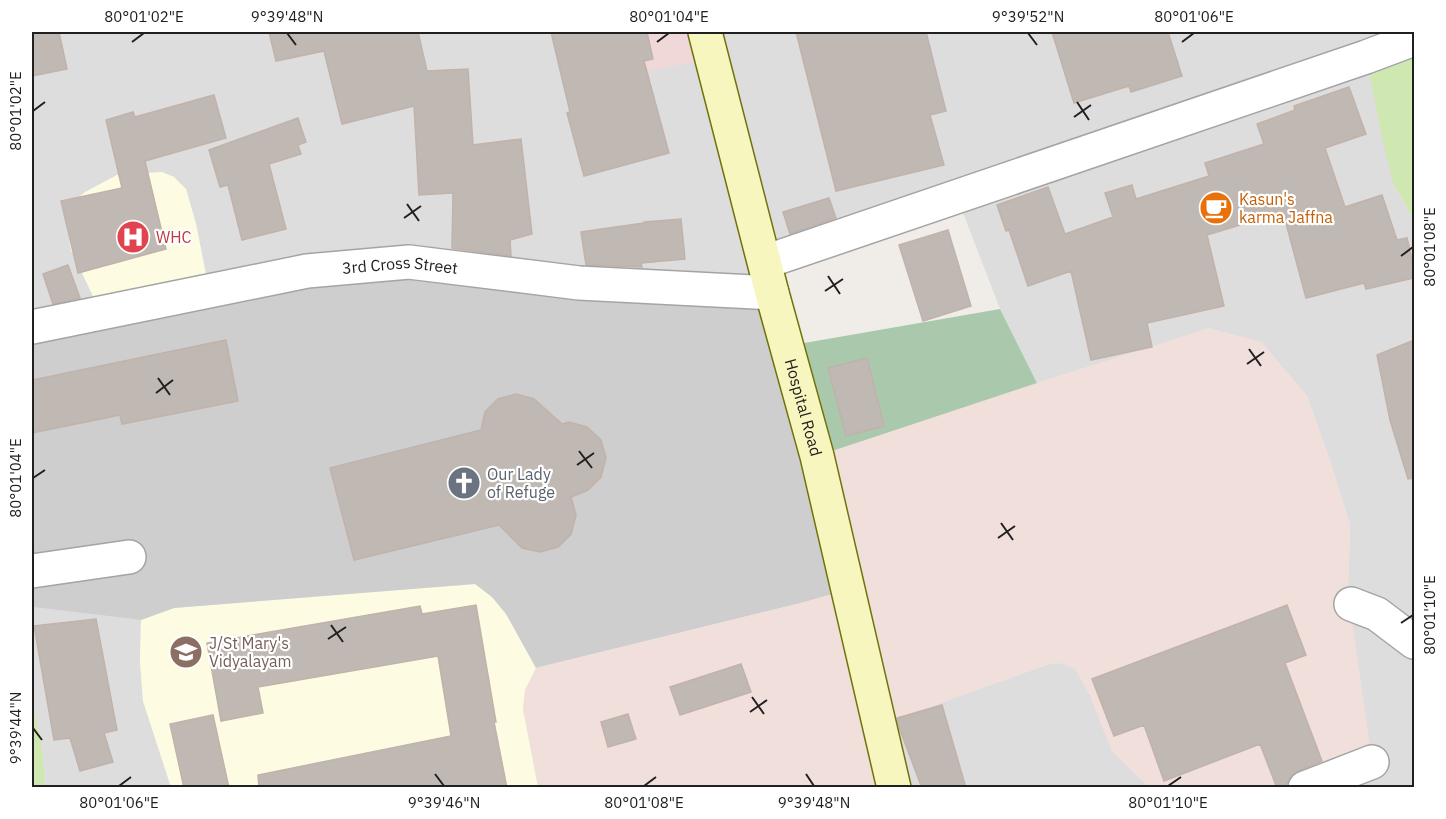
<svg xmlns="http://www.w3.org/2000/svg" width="1446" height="819" font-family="'IBM Plex Sans',sans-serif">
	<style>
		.residential { fill: #dedddd }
		.commercial { fill: #f0d7d8 }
		.education { fill: #fdfce2 }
		.religious { fill: #cecece }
		.military { fill: #f1dfdb }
		.grass { fill: #cfe7b0 }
		.cemetery { fill: #a9c8ac }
		.building { fill: #c0b8b3; stroke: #c1b2aa; stroke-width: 1.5 }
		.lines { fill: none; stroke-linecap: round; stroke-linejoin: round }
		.street-casing { stroke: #a4a4a4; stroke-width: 36 }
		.secondary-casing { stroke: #6f730b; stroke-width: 36 }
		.street { stroke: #fff; stroke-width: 33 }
		.secondary { stroke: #f7f6be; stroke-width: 33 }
		.ticks { fill: none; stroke: #202020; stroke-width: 2 }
		.labels { text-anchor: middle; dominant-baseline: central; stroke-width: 4.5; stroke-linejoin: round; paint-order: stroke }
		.food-label { font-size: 16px; fill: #c56008; stroke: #fff; text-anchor: start }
		.health-label { font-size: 16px; fill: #be3a42; stroke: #fff; text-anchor: start }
		.street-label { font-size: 16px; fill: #202020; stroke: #fff }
		.worship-label { font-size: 16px; fill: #5b616d; stroke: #fff; text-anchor: start }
		.education-label { font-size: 16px; fill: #785e54; stroke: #fff; text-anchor: start }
		.neatline { fill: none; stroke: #202020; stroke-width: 2 }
		.ticks-label { font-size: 15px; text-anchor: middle; fill: #202020 }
	</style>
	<rect width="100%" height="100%" fill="#f0ece7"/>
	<path class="residential" d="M 32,32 L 623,32 L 634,73 L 705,32 L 1414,32 L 1393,183 L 1414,220 L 1414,787 L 1305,787 L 1348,591 L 1350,525 L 1330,461 L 1307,396 L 1261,342 L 1152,347 L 1037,383 L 1000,309 L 957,197 L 765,262 L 772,293 L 209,290 L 196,224 L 186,189 L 101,313 L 32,327 Z
		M 32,607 L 141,620 L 140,661 L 143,701 L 171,787 L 41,787 L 45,784 L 42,744 L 32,701 Z
		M 1062,663 L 1075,668 L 1090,695 L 1112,751 L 1149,787 L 894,787 L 880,726 L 954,698 L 1049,664 Z"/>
	<path class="commercial" d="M 623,32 L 705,32 L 712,58 L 634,74 Z"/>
	<path class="education" d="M 162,172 L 174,177 L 186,189 L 196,224 L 209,290 L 101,313 L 71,250 L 65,215 L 73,202 L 85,192 L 117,175 Z
		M 476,584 L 492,597 L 506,614 L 536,668 L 525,690 L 523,709 L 538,787 L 171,787 L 143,701 L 140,661 L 141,620 L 174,608 Z"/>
	<path class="religious" d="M 307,271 L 772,293 L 847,590 L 801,603 L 536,668 L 506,614 L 492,597 L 475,584 L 174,608 L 141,620 L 32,607 L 32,327 Z"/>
	<path class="military" d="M 1209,328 L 1261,342 L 1307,396 L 1330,461 L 1350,525 L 1348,591 L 1372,762 L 1305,787 L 1149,787 L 1112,751 L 1090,695 L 1075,669 L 1062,663 L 1049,664 L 954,698 L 880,726 L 894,787 L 538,787 L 523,709 L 525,690 L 536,668 L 801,603 L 847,590 L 817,456 L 943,413 Z"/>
	<path class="grass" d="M 1414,39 L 1414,220 L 1393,183 L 1382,137 L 1366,57 Z
		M 32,701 L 42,744 L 45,784 L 41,787 L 32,787 Z"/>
	<path class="cemetery" d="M 1000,309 L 1037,383 L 817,456 L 787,346 Z"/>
	<path class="building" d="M 32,32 L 59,32 L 67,69 L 32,76 Z
		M 269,32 L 418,32 L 427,71 L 468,69 L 473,145 L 521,139 L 532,234 L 510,240 L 511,256 L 452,248 L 453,193 L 419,195 L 414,106 L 342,124 L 324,51 L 276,61 Z
		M 551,32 L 647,32 L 653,59 L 644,61 L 669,153 L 584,176 L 567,113 L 570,112 Z
		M 796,32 L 926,32 L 946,111 L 930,115 L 944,165 L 836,191 Z
		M 1052,32 L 1168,32 L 1182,76 L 1131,92 L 1129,86 L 1074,103 Z
		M 1349,87 L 1366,134 L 1325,148 L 1345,207 L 1382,195 L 1397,240 L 1407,238 L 1414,268 L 1414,278 L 1366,289 L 1364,283 L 1306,298 L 1283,212 L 1207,235 L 1224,306 L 1147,323 L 1152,347 L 1091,360 L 1071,271 L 1028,286 L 1009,230 L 1006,231 L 997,205 L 1048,187 L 1065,234 L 1113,217 L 1105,193 L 1132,185 L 1136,199 L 1209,176 L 1205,163 L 1264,144 L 1257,124 L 1295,110 L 1294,106 Z
		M 214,95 L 226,138 L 145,161 L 166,249 L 78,273 L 61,201 L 122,188 L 106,120 L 133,112 L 135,117 Z
		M 298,118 L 306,142 L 298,145 L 301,154 L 269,164 L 286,229 L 242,240 L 228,185 L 220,187 L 209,150 Z
		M 829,198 L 836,218 L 790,234 L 783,212 Z
		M 681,219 L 685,259 L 641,263 L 642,267 L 586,265 L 581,232 L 644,223 L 644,222 Z
		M 948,230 L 971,306 L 923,321 L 899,245 Z
		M 68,265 L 80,298 L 53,304 L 43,274 Z
		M 226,340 L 238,401 L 122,424 L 120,415 L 32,433 L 32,380 Z
		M 1414,340 L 1414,478 L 1408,479 L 1390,420 L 1377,355 Z
		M 867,358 L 884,426 L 846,436 L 828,368 Z
		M 516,394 L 534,399 L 562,424 L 569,422 L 587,427 L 601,440 L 606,458 L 601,477 L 588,490 L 571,497 L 576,515 L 571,534 L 558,547 L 540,552 L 522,548 L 499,525 L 354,560 L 330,468 L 481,430 L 485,412 L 498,399 Z
		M 476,605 L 496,722 L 494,722 L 507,788 L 259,788 L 258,775 L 451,736 L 438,656 L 258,687 L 263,713 L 221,721 L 207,643 L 420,606 L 422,614 Z
		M 1287,605 L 1306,655 L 1285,663 L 1322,761 L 1298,771 L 1291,776 L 1287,784 L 1277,788 L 1260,744 L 1164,781 L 1144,725 L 1114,736 L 1092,679 Z
		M 96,619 L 117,730 L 104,733 L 113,762 L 80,771 L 70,738 L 54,740 L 34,626 Z
		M 741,664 L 751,692 L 680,715 L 670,687 Z
		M 942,705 L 966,788 L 922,788 L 900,730 L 897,718 Z
		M 628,714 L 636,739 L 608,747 L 601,722 Z
		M 213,715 L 229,788 L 184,788 L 170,724 Z"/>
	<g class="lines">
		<g class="street-casing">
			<g id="street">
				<path d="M 765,262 L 1366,57 L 1414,39"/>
				<path id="s1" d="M 32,327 L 307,271 L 409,262 L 579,283 L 772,293"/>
				<path d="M 32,571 L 129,557"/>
				<path d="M 1351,604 L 1377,614 L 1414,642"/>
				<path d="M 1305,788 L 1372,762"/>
			</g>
		</g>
		<g class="secondary-casing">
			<g id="secondary">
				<path id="s2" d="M 705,32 L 772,293 L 817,456 L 894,788"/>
			</g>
		</g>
		<use href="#street" class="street"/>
		<use href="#secondary" class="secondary"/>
	</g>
	<path class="ticks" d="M 287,33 L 296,45M 1028,33 L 1037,45M 132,42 L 144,33M 657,42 L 669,33M 1182,42 L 1194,33M 1077,102 L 1089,120M 33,111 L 45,102M 1074,117 L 1091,105M 407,204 L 419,221M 404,218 L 421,206M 1401,256 L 1413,247M 828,276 L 840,294M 825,291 L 843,279M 1249,349 L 1261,366M 1247,364 L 1264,352M 158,378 L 170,395M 156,393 L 173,380M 579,451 L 592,468M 577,465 L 594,453M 33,478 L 45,470M 1001,523 L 1013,540M 998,538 L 1015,526M 1401,623 L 1413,615M 331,625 L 343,642M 328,639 L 346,627M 752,697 L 764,714M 750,712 L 767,700M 33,728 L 42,740M 435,774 L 444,786M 806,774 L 814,786M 119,786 L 131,777M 644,786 L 656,777M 1168,786 L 1181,777"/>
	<defs>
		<g id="cafe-disc" transform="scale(1.725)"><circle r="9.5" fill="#e8710a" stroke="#fff"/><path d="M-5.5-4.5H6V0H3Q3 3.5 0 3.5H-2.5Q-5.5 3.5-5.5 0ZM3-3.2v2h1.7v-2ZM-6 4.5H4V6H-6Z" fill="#fff"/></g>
		<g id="hospital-disc" transform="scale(1.725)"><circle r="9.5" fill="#e0444e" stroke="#fff"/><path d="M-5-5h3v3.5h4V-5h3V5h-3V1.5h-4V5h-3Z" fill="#fff"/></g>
		<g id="church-disc" transform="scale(1.725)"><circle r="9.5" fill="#6b7280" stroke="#fff"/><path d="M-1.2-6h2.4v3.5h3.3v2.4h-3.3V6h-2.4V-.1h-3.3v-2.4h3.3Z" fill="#fff"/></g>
		<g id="school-disc" transform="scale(1.725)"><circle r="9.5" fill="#8d6e63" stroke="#fff"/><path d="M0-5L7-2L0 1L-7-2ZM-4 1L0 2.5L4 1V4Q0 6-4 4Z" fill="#fff"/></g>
	</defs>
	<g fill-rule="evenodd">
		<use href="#cafe-disc" x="1216" y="208"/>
		<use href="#hospital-disc" x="133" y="237"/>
		<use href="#church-disc" x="464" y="483"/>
		<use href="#school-disc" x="186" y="652"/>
	</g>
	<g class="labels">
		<g class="food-label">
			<text x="1239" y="199">Kasun's<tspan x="1239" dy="18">karma Jaffna</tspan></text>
		</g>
		<g class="health-label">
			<text x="156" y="237">WHC</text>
		</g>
		<g class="street-label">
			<text stroke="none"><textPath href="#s1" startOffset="374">3rd Cross Street</textPath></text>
			<text stroke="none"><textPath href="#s2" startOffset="388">Hospital Road</textPath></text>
		</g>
		<g class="worship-label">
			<text x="487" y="474">Our Lady<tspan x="487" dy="18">of Refuge</tspan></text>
		</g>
		<g class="education-label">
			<text x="209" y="643">J/St Mary's<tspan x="209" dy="18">Vidyalayam</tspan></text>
		</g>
	</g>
	<rect width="1446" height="819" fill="none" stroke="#ffffff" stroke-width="66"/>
	<rect x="33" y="33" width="1380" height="753" class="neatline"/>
	<g class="ticks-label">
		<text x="144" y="22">80°01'02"E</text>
		<text x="287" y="22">9°39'48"N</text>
		<text x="669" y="22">80°01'04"E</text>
		<text x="1028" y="22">9°39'52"N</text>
		<text x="1194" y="22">80°01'06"E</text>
		<text transform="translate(16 111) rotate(-90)" y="5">80°01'02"E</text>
		<text transform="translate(1430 247) rotate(-90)" y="5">80°01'08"E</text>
		<text transform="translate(16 478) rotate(-90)" y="5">80°01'04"E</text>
		<text transform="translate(1430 615) rotate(-90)" y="5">80°01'10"E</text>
		<text transform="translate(16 728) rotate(-90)" y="5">9°39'44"N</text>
		<text x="119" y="808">80°01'06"E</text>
		<text x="444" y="808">9°39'46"N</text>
		<text x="644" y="808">80°01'08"E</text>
		<text x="814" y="808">9°39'48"N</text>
		<text x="1168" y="808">80°01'10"E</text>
	</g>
</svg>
